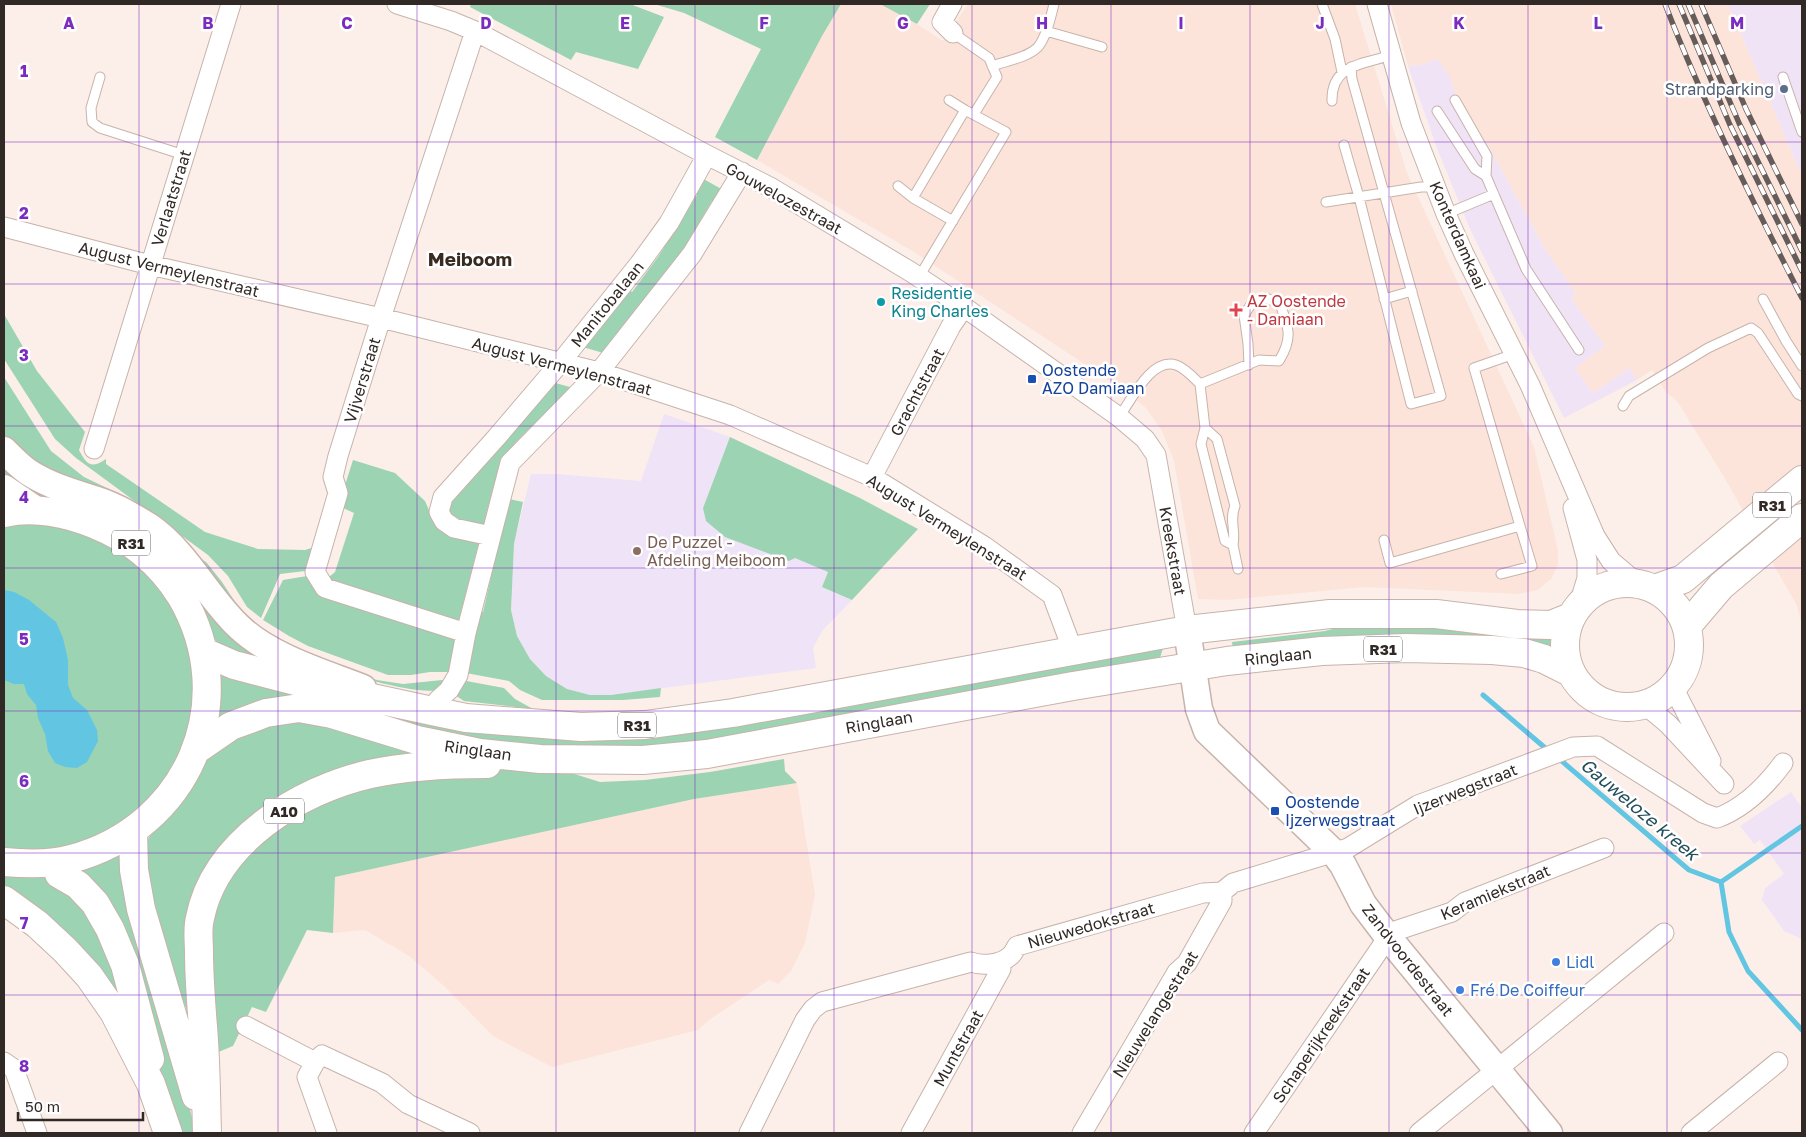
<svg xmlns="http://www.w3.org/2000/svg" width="1806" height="1137" font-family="'Golos Text',sans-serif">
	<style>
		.built { fill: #fce4da }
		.industrial { fill: #f1e3f6 }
		.education { fill: #efe3f8 }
		.green { fill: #9cd3b2 }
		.water { fill: #62c5e2 }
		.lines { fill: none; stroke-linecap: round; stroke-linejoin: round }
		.stream { stroke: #62c5e2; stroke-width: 5 }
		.lane-casing { stroke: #c7b3aa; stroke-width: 11 }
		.street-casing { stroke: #c7b3aa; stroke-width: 21 }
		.secondary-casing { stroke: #c7b3aa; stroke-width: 29 }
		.primary-casing { stroke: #c7b3aa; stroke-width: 30 }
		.highway-casing { stroke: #c7b3aa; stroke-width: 30 }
		.lane { stroke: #fff; stroke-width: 9 }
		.street { stroke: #fff; stroke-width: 19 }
		.secondary { stroke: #fff; stroke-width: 26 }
		.primary { stroke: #fff; stroke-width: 28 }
		.highway { stroke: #fff; stroke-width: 28 }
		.rail-casing { stroke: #665c59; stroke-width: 5.5 }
		.rail { stroke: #fff; stroke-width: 4; stroke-dasharray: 11; stroke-linecap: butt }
		.grid { fill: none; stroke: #7b2cbf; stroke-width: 1; stroke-opacity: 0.55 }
		.service-dot { fill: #5c6f8a; stroke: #fff; stroke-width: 2 }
		.culture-dot { fill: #0f9aa8; stroke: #fff; stroke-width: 2 }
		.health-dot { fill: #e0444e; stroke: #fff; stroke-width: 2 }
		.transit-dot { fill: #1a4fb4; stroke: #fff; stroke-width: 2 }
		.education-dot { fill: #8d6e63; stroke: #fff; stroke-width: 2 }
		.shop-dot { fill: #3f7fe0; stroke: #fff; stroke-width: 2 }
		.labels { text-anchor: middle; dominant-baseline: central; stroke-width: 5; stroke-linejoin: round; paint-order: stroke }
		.shield { fill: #fff; stroke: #6f6967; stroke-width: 1 }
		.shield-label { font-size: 15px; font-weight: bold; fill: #312926 }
		.service-label { font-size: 16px; fill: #4e5e75; stroke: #fff; text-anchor: end }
		.street-label { font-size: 16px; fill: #312926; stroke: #fff }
		.culture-label { font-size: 16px; fill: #0d838f; stroke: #fff; text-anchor: start }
		.health-label { font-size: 16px; fill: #be3a42; stroke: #fff; text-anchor: start }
		.transit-label { font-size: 16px; fill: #164399; stroke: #fff; text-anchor: start }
		.education-label { font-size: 16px; fill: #785e54; stroke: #fff; text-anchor: start }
		.shop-label { font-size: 16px; fill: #366cbe; stroke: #fff; text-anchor: start }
		.water-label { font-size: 18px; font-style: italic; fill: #234f5c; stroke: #fff }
		.quarter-label { font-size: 19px; font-weight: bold; fill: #392a22; stroke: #fff }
		.grid-label { font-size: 16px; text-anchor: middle; font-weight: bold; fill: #7b2cbf; stroke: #fff; stroke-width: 5; stroke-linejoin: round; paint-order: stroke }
	</style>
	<rect width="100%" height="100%" fill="#fcefea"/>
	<path class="built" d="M 841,4 L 880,4 L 917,24 L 943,41 L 968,4 L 1355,4 L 1407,173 L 1534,447 L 1558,550 L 1558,564 L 1552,578 L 1538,590 L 1518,594 L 1364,587 L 1227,600 L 1198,599 L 1174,461 L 1162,431 L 1146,408 L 1118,386 L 914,252 L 757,160 L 822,36 Z
		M 1391,4 L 1728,4 L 1802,176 L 1802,624 L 1797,606 L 1724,477 L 1677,401 L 1665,391 L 1652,370 L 1637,380 L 1629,368 L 1593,393 L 1575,368 L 1605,346 L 1571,298 L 1576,294 L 1545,249 L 1485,140 L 1459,104 L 1437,59 L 1420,65 L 1408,66 Z
		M 797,783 L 815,895 L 805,943 L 791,971 L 778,984 L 769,980 L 709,1020 L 698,1030 L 552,1067 L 493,1036 L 444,986 L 409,956 L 365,930 L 333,933 L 335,877 L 694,799 Z"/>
	<path class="industrial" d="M 1728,4 L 1802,4 L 1802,176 Z
		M 1437,59 L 1449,75 L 1459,104 L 1485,140 L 1545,249 L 1576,294 L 1571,298 L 1605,346 L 1575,368 L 1593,393 L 1629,368 L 1637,380 L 1564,418 L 1470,229 L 1438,151 L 1408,66 L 1420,65 Z
		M 1791,792 L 1802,808 L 1802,939 L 1784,931 L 1762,900 L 1765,888 L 1784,874 L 1760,840 L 1754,844 L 1740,826 Z"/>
	<path class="education" d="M 664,414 L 730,437 L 703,508 L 795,557 L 828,572 L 822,587 L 852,600 L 822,631 L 813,648 L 816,668 L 611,695 L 590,695 L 567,689 L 546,676 L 530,659 L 517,636 L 511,610 L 514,544 L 531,474 L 558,474 L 641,481 Z"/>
	<path class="green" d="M 471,4 L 630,4 L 664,17 L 638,69 L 576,52 L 571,60 L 470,7 Z
		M 654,4 L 841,4 L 822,36 L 757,160 L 715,137 L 761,49 L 684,13 Z
		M 880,4 L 930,4 L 917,24 Z
		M 700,177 L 725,191 L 717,203 L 712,201 L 697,226 L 702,229 L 690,240 L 665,276 L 606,347 L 610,350 L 607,354 L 579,346 L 593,337 L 621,303 L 617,300 L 627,288 L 632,292 L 658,257 L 697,195 L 693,192 Z
		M 4,314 L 37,371 L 85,432 L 79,450 C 87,465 91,469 106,459 L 106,464 L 205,532 L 258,549 L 305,550 L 318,546 L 314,570 L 280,574 L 261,618 L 247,607 L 228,576 L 208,555 L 76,458 L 55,439 L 4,359 Z
		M 4,377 L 51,451 L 84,477 L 109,489 L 207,563 L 222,582 L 243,614 L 49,476 L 4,440 Z
		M 552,382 L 577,389 L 566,392 L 514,444 L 517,447 L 503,457 L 500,463 L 487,511 L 491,512 L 483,526 L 454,522 L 446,506 Z
		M 730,437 L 860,498 L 918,529 L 852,600 L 822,587 L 828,572 L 795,558 L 789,561 L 725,537 L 706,521 L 703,508 Z
		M 4,458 C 30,488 62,491 97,505 C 113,512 129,520 144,530 C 174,550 191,582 214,609 C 234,632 256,648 282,662 L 280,667 C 263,663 240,661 226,650 C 210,640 212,627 204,612 C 191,585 173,559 149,540 C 127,522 102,511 75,504 C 49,496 26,500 4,481 Z
		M 353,460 L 395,473 L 425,501 L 432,517 L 479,542 L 455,635 L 458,639 L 454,672 L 430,672 L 411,675 L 388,675 L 308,646 L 289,636 L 263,620 L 283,580 L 313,575 L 329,577 L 335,572 L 354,513 L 343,508 L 346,482 Z
		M 509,499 L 523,502 L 514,544 L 511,610 L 517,636 L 530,659 L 546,676 L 567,689 L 590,695 L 611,695 L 661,688 L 660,697 L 623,700 L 542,700 L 520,690 L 509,681 L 466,673 L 479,611 L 483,612 Z
		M 14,523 C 36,523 59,523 81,531 C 215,579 237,760 109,830 C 85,844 58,851 30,851 C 21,851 12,850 4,849 L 4,525 Z
		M 1360,622 L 1553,631 L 1553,653 L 1233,649 L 1232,642 L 1325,631 Z
		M 263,629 L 295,647 L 355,673 L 377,680 L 403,684 L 452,679 C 448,682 444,687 440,689 C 424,697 349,675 330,668 C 307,659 284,645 261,634 Z
		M 1164,645 L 1159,661 L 685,746 L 612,750 L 483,743 L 339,707 L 215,726 L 218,668 L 573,737 Z
		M 461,680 L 504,688 L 515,699 L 533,709 L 464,701 L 452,693 Z
		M 284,716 L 417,746 L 415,760 L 382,764 L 218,859 L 196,1023 L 188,1013 L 175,982 L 159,932 L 144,849 L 149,837 L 178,804 L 209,756 L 227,738 Z
		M 784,759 L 785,771 L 797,783 L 694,799 L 335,877 L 333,933 L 307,930 L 266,1012 L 252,1007 L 233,1046 L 216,1053 L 206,920 L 241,851 L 343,789 L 475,768 L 568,772 L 600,782 L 645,780 L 710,772 Z
		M 123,851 L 188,1102 L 196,1133 L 183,1133 L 161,1074 L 133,965 L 75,871 L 94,866 Z
		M 4,873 L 51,877 L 90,906 L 129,1011 L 4,892 Z"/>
	<path class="water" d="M 4,590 L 14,592 L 29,600 L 56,622 L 63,638 L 68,660 L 68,685 L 73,698 L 87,710 L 97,730 L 98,741 L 87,762 L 77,768 L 65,767 L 55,763 L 48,751 L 45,734 L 38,718 L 36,705 L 27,694 L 24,684 L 14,684 L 4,680 Z"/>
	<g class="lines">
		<path class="stream" d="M 1483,695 L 1550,752
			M 1557,757 L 1689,870 L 1721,882 L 1729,932 L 1748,971 L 1802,1030
			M 1721,882 L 1802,826"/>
		<g class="lane-casing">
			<path id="lane" d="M 1322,4 L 1335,39 L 1342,72
				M 1046,31 L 1102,47
				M 953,33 L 989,58 L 997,77 L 974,114
				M 992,66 C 1006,61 1026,58 1037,48 C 1046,39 1051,16 1054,4
				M 100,77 L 91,108 L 92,122 L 100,128 L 184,155
				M 1783,77 L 1802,132
				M 949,100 L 965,110
				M 1455,100 L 1487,156 L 1486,176 L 1526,269 L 1579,350
				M 1332,101 C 1331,64 1364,64 1392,55
				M 1437,111 L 1475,169 L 1486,176
				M 1344,145 L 1359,197 L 1411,404 L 1441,396 L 1352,79 L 1351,67
				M 898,186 L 913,198
				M 1326,202 L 1421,187 L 1435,187
				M 1446,214 L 1494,194
				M 919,277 L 1006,132 L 965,110 L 913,198 L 953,221
				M 1384,299 L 1412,291
				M 1763,299 L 1786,341 L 1802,366
				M 1200,384 L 1259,360 L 1279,361 C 1293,338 1289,328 1280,304 L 1266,298 L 1252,303 L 1244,315 L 1248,344 L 1249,365
				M 1623,406 L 1629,396 L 1708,348 L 1751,328 L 1758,333 L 1798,394 L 1802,396
				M 1119,417 C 1131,401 1151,357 1176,365 C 1185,368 1193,377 1200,384 L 1205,428 L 1201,444 L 1225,541 L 1233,545 L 1238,569
				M 1205,428 L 1217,439 L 1235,506 C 1229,520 1236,529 1233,545
				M 1384,540 L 1390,563 L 1520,526 L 1474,368 L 1514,354
				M 1501,574 L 1532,566 L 1520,526"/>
		</g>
		<g class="street-casing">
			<path id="street" d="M 397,4 L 451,21 L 475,31 L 707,155 L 770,187 L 911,272 L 964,307 L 1119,417 L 1145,439 L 1156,455 L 1187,630
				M 952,4 L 942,22 L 953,33
				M 1377,4 L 1411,123 L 1446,214 L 1464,254 L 1530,385 L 1595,536 L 1611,561 L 1638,584
				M 4,227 L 150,265 L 381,318 L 599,372 L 730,415 L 872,477 L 984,546 L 1052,595 L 1073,651
				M 94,449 L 231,4
				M 872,477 L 951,326 L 964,307
				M 1573,508 L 1587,560 L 1587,578 L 1578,608
				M 491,536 L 454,528 L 444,521 L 439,512 L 443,497 L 496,438 L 560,363 L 640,263 L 669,223 L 707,155
				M 466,633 L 325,588 L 315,572 L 338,493 L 333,477 L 338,456 L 381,318 L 475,31
				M 1673,687 L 1711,761
				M 1645,705 L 1668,724 L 1724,784
				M 432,711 L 438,700 L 449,690 L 458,675 L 466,633 L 510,463 L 599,372 L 692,254 L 742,172
				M 246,1026 L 315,1062
				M 4,1062 L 14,1069 L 37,1133
				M 327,1133 L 307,1077 L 315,1062 L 322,1055 L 382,1083 L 408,1104 L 470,1133
				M 749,1133 L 805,1020 L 813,1009 L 822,1002 L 971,962 C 982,966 1000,965 1010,956 C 1013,954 1015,949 1017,946 L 1203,893 L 1222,892 L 1233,883 L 1348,848 L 1418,805 L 1573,747 L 1597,746 L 1703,813 L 1717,818 C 1744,808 1766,786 1783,763
				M 911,1133 L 1001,969 L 999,962
				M 1082,1133 L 1177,972 L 1187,963 L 1222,901 L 1222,892
				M 1254,1133 L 1388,937 L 1395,931 L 1452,912 L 1465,902 L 1604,848
				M 1419,1133 L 1664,933
				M 1691,1133 L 1778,1062"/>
		</g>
		<g class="secondary-casing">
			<path id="secondary" d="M 4,450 C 13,459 22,469 33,475 C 55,488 79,494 103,502 C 120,508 136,518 150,527 C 187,553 206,595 238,626 C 270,657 322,672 363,688
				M 4,488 L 38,511
				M 1187,630 L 1199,709 L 1207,731 L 1334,853 L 1343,865 L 1363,904 L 1388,937 L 1549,1133"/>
		</g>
		<g class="primary-casing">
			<path id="primary" d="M 4,513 C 34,506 68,513 96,525 C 131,539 161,564 181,596 C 243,702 188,828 71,859 C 49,865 26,864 4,862
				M1565 645a62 62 0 1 1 124 0a62 62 0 1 1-124 0Z
				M 1655,589 L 1683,579 L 1802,480
				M 1687,626 L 1721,586 L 1802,518
				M 204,652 L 234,665 L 307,684 L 432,711 L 466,718 L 581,727 L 645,725 L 733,713 L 1187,630 L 1330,614 L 1436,614 L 1517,624 L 1551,625 L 1571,617
				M 196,750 L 231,726 L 266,713 L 299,708 L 332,714 L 417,740 L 480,753 L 540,759 L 643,760 L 707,754 L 1073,686 L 1227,661 L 1322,651 L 1406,648 L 1492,650 L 1524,653 L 1544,659 L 1570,672
				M 133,832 L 134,870 L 141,909 L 196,1096
				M 207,1133 C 206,1098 206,1063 203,1027 C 201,1002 199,977 199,952 C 199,941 197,929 200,918 C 215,842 299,790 370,774 C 407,766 448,764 487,764"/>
		</g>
		<g class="highway-casing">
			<path id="highway" d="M 59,874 L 78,885 L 95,903 L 110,929 L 125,965 L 150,1059
				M 4,900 L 37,924 L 65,950 L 89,976 L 114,1012 L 151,1084 L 168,1133"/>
		</g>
		<use href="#lane" class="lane"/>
		<use href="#street" class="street"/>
		<use href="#secondary" class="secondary"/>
		<use href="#primary" class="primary"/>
		<use href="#highway" class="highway"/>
		<g class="rail-casing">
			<path id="rail" d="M 1665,4 C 1704,105 1753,202 1802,298
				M 1679,4 L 1730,125 L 1802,271
				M 1688,4 L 1739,123 L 1802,251
				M 1701,4 L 1746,109 L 1802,224"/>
		</g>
		<use href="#rail" class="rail"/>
	</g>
	<path class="grid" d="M 139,4 L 139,1133M 278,4 L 278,1133M 417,4 L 417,1133M 556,4 L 556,1133M 695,4 L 695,1133M 834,4 L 834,1133M 972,4 L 972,1133M 1111,4 L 1111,1133M 1250,4 L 1250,1133M 1389,4 L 1389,1133M 1528,4 L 1528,1133M 1667,4 L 1667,1133M 4,142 L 1802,142M 4,284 L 1802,284M 4,426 L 1802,426M 4,568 L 1802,568M 4,711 L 1802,711M 4,853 L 1802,853M 4,995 L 1802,995"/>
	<circle class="service-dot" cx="1784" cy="89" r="5"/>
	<circle class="culture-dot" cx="881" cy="302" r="5"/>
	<path class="health-dot" d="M1233.5 302.5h5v5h5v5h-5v5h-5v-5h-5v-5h5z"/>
	<g class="transit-dot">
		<rect x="1027" y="374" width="10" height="10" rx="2.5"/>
		<rect x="1270" y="806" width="10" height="10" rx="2.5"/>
	</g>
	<circle class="education-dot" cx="637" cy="551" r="5"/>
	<g class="shop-dot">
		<circle cx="1556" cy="962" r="5"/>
		<circle cx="1460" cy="990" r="5"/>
	</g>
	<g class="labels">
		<g class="shield">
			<rect x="1753" y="492.5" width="38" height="25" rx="4"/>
			<rect x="112" y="530.5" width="38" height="25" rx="4"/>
			<rect x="1364" y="636.5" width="38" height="25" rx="4"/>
			<rect x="618" y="712.5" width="38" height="25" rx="4"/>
			<rect x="264" y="798.5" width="40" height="25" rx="4"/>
		</g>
		<g class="shield-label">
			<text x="1772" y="505">R31</text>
			<text x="131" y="543">R31</text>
			<text x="1383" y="649">R31</text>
			<text x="637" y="725">R31</text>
			<text x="284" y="811">A10</text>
		</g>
		<g class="service-label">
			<text x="1774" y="89">Strandparking</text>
		</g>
		<g class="street-label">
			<text transform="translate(171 198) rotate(-73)">Verlaatstraat</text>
			<text transform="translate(784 198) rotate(29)">Gouwelozestraat</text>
			<text transform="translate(1458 235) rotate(66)">Konterdamkaai</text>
			<text transform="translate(169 269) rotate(14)">August Vermeylenstraat</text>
			<text transform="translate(607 304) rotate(-51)">Manitobalaan</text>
			<text transform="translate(562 366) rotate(15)">August Vermeylenstraat</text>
			<text transform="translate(362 380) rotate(-73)">Vijverstraat</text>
			<text transform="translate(917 392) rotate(-62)">Grachtstraat</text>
			<text transform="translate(947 527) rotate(32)">August Vermeylenstraat</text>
			<text transform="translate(1173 551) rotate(80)">Kreekstraat</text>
			<text transform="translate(1278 656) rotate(-6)">Ringlaan</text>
			<text transform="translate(879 722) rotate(-10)">Ringlaan</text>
			<text transform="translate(478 750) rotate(8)">Ringlaan</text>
			<text transform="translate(1465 789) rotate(-22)">Ijzerwegstraat</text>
			<text transform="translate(1495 892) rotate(-23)">Keramiekstraat</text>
			<text transform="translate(1091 925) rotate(-16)">Nieuwedokstraat</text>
			<text transform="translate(1408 960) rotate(52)">Zandvoordestraat</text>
			<text transform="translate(1155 1014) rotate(-58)">Nieuwelangestraat</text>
			<text transform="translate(1321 1035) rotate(-56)">Schaperijkreekstraat</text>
			<text transform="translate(958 1048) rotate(-61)">Muntstraat</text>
		</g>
		<g class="culture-label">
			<text x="891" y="293">Residentie<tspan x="891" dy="18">King Charles</tspan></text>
		</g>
		<g class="health-label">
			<text x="1247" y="301">AZ Oostende<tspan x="1247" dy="18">- Damiaan</tspan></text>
		</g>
		<g class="transit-label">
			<text x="1042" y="370">Oostende<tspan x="1042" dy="18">AZO Damiaan</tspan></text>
			<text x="1285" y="802">Oostende<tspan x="1285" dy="18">Ijzerwegstraat</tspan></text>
		</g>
		<g class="education-label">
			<text x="647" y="542">De Puzzel -<tspan x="647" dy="18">Afdeling Meiboom</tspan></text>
		</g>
		<g class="shop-label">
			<text x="1566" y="962">Lidl</text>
			<text x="1470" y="990">Fré De Coiffeur</text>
		</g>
		<g class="water-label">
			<text transform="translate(1640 809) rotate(40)">Gauweloze kreek</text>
		</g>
		<g class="quarter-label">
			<text x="470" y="258">Meiboom</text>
		</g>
	</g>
	<g class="grid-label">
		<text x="69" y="29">A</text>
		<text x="208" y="29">B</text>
		<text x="347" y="29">C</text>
		<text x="486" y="29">D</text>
		<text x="625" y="29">E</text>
		<text x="764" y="29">F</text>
		<text x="903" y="29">G</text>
		<text x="1042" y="29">H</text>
		<text x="1181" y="29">I</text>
		<text x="1320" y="29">J</text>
		<text x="1459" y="29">K</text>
		<text x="1598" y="29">L</text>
		<text x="1737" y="29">M</text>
		<text x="24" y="77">1</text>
		<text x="24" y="219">2</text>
		<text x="24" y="361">3</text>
		<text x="24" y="503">4</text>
		<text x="24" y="645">5</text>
		<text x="24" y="787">6</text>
		<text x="24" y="929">7</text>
		<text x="24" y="1072">8</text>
	</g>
	<rect width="1806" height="1137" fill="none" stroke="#312926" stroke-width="10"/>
	<path d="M18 1112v8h125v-8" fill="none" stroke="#312926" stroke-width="2.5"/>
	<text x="25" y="1112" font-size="15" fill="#312926" stroke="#ffffff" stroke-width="4" paint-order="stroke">50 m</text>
</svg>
